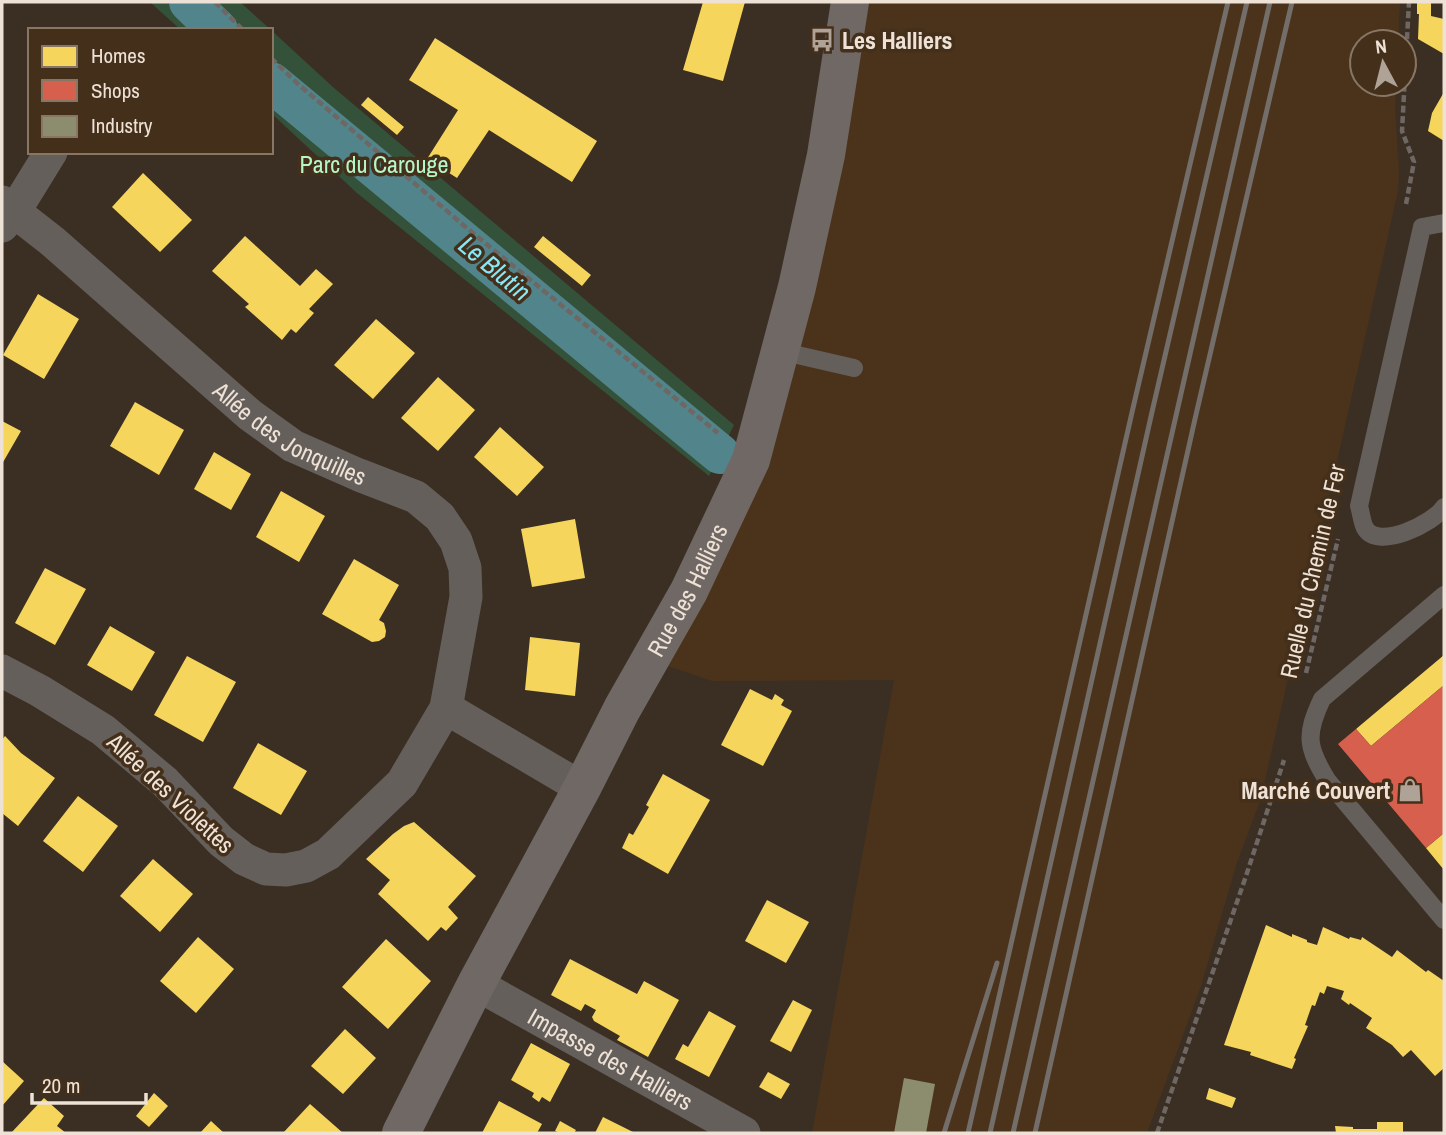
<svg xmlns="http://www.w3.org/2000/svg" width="1446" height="1135" font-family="'Archivo Narrow',sans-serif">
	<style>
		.built { fill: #4b331b }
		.green { fill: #34523a }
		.homes { fill: #f6d55c }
		.shops { fill: #d6604d }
		.industry { fill: #8c8c6e }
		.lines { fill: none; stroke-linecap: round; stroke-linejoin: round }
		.canal { stroke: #51858b; stroke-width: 40 }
		.path { stroke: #6e6763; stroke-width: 4.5; stroke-dasharray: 7 3.5; stroke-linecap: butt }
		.service { stroke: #655f5c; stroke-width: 18 }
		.minor { stroke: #655f5c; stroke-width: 33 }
		.secondary { stroke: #706865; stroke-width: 38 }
		.rail { stroke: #746e6a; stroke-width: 5 }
		.labels { text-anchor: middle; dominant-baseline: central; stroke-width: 7; stroke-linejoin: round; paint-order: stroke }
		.poi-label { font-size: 24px; font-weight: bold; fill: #eee1d5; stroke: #442f1b; text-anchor: start }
		.park-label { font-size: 24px; fill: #b5f7c7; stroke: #442f1b }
		.street-label { font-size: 24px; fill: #eee1d5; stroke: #442f1b }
		.water-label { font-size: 26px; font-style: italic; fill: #89e8f5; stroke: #442f1b }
	</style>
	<rect width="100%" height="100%" fill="#3b2f24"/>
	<path class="built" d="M 866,2 L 1400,2 L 1398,42 L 1362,42 L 1362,84 L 1396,84 L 1395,107 L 1399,171 L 1398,191 L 1261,798 L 1237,862 L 1201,986 L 1147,1133 L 812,1133 L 894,680 L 712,681 L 668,666 L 788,384 L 846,151 Z"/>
	<path class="green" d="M 150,2 L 240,2 L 271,30 L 181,30 Z
		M 271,30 L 334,88 L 734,425 L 709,476 L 357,193 L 271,113 Z"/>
	<path class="homes" d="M 703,2 L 745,2 L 723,81 L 683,70 Z
		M 1417,2 L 1431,2 L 1431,16 L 1444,19 L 1444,54 L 1418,39 L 1419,14 L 1417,14 Z
		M 435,38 L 597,141 L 572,182 L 489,130 L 457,178 L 427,159 L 458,110 L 409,80 Z
		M 1444,92 L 1444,141 L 1428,131 L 1432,113 Z
		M 368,97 L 404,127 L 397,135 L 361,105 Z
		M 143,173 L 192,220 L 160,252 L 112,207 Z
		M 245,236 L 300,286 L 316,269 L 333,284 L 309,309 L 314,313 L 296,333 L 291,329 L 282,340 L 245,307 L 249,304 L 212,271 Z
		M 543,236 L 591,275 L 582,286 L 534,247 Z
		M 38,294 L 79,319 L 44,379 L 3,355 Z
		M 376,319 L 415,353 L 373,399 L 334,365 Z
		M 438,377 L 475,410 L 438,451 L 401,418 Z
		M 135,402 L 184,430 L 159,475 L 110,446 Z
		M 2,421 L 21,431 L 2,464 Z
		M 500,427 L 544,467 L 517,496 L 474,457 Z
		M 214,452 L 251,474 L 231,510 L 194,489 Z
		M 281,491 L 325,516 L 299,562 L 256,537 Z
		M 575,519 L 585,578 L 532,587 L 521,529 Z
		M 354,559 L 399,585 L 379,620 L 384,623 L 386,631 L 385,637 L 379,641 L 372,642 L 322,614 Z
		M 45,568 L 86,589 L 55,645 L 15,623 Z
		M 110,626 L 155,652 L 132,691 L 87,665 Z
		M 530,637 L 580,643 L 575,696 L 525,690 Z
		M 1444,655 L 1444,685 L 1371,746 L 1356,729 Z
		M 187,656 L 236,682 L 203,742 L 154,715 Z
		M 750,689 L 772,700 L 775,694 L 784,700 L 781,705 L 792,711 L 763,766 L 721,745 Z
		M 5,736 L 21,753 L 55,778 L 18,826 L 2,813 L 2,740 Z
		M 258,743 L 307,771 L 281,815 L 233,788 Z
		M 663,774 L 710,800 L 668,874 L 622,848 L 629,833 L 633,835 L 649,807 L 646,805 Z
		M 78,796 L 118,826 L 83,872 L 43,841 Z
		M 414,822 L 476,876 L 448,907 L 458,918 L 446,931 L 441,927 L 428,941 L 378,894 L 390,880 L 366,859 L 393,834 L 404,826 Z
		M 1444,833 L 1444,870 L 1426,848 Z
		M 153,859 L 193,894 L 160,932 L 120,896 Z
		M 767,900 L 809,922 L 786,963 L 745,941 Z
		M 1266,925 L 1292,937 L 1292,934 L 1307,940 L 1307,942 L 1317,945 L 1323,927 L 1349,939 L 1350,937 L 1361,940 L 1362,937 L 1392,957 L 1397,950 L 1426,972 L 1428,970 L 1444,981 L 1444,1068 L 1435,1076 L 1411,1050 L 1403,1057 L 1392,1045 L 1366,1028 L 1372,1018 L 1350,1003 L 1349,1005 L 1341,999 L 1344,991 L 1327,986 L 1324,994 L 1320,992 L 1315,1006 L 1312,1005 L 1305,1025 L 1308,1026 L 1294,1058 L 1296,1059 L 1292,1069 L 1250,1055 L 1251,1052 L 1224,1045 Z
		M 198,937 L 234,969 L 196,1013 L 160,981 Z
		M 386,939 L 431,981 L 388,1029 L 342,987 Z
		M 570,959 L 637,994 L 644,981 L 679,1000 L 648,1057 L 617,1040 L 620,1036 L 594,1021 L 592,1017 L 596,1010 L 585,1004 L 581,1011 L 551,995 Z
		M 793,1000 L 812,1010 L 791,1052 L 770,1041 Z
		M 709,1011 L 736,1026 L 709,1077 L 675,1059 L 683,1044 L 688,1047 Z
		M 345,1029 L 376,1058 L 343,1094 L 311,1066 Z
		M 531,1043 L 570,1064 L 550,1102 L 542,1097 L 539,1102 L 532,1097 L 534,1093 L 511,1080 Z
		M 2,1061 L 24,1081 L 2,1106 Z
		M 768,1072 L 790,1084 L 781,1099 L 759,1087 Z
		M 1209,1088 L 1236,1098 L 1232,1108 L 1206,1099 Z
		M 154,1093 L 168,1106 L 149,1127 L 136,1116 Z
		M 44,1098 L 64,1116 L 57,1126 L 66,1133 L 11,1133 Z
		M 499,1101 L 542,1124 L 537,1133 L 482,1133 Z
		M 310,1104 L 343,1133 L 283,1133 Z
		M 603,1117 L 635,1133 L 595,1133 Z
		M 211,1121 L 224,1133 L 200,1133 Z
		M 560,1121 L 576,1130 L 574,1133 L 560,1133 L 555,1131 Z
		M 1377,1122 L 1403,1122 L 1403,1133 L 1336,1133 L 1335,1126 L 1353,1127 L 1353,1129 L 1377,1129 Z"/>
	<path class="shops" d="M 1444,685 L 1444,833 L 1426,848 L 1338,744 L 1356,729 L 1371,746 Z"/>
	<path class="industry" d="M 904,1078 L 935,1084 L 926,1133 L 894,1133 Z"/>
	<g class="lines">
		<path class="canal" d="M 189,2 L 218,30
			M 271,82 L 720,454"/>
		<path class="path" d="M 215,2 L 243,30
			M 271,58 L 298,84 L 468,229 L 718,433
			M 1406,204 L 1414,162 L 1402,131 L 1409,2
			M 1306,673 L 1338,539
			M 1157,1133 L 1246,876 L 1284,760"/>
		<path class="service" d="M 1444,223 L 1422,227 L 1359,506 C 1361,512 1362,523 1365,528 C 1378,551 1434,523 1444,507
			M 780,351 L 854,368
			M 1444,595 L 1322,699 C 1305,735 1307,747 1327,780 L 1444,920"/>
		<g class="minor">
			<path id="s1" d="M 2,202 L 52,241 L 250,415 L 293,446 L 359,475 L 416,497 L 440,517 L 456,541 L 465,568 L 466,597 L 446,708 L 402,783 L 328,854 L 306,866 L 286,870 L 266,869 L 244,859 L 221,841 L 165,782 L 103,730 L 40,691 L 2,671"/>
			<path d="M 2,226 L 14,212 L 51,152"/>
			<path d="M 446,708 L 582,788"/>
			<path id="s2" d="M 476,984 L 744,1133"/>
		</g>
		<path class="secondary" id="s3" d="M 401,1133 L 476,984 L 582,788 L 622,709 L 689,591 L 751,460 L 797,287 L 826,155 L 850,2"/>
		<path class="rail" d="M 944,1133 L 997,963
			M 968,1133 L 1133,408 L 1228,2
			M 990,1133 L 1152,412 L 1247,2
			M 1013,1133 L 1270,2
			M 1035,1133 L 1195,419 L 1292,2"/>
	</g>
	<defs>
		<g id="bus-bare" transform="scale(1.89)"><path d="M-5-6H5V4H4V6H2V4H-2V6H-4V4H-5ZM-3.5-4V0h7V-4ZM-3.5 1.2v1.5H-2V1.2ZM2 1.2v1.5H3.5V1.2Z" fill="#afa397" stroke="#442f1b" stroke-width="2.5" paint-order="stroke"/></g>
		<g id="shop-bare" transform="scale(1.89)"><path d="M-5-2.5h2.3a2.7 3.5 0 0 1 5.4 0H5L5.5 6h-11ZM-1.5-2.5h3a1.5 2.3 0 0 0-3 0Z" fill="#afa397" stroke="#442f1b" stroke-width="2.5" paint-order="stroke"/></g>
	</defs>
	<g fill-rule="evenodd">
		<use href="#bus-bare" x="822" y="40"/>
		<use href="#shop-bare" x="1410" y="790"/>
	</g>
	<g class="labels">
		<g class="poi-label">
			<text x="842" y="40">Les Halliers</text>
			<text x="1390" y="790" text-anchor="end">Marché Couvert</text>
		</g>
		<g class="park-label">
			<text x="374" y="164">Parc du Carouge</text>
		</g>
		<g class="street-label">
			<text stroke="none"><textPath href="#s1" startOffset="371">Allée des Jonquilles</textPath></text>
			<text transform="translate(1312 571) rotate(-77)">Ruelle du Chemin de Fer</text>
			<text stroke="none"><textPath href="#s3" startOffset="614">Rue des Halliers</textPath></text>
			<text transform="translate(171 793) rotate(43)">Allée des Violettes</text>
			<text stroke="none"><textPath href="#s2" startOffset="154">Impasse des Halliers</textPath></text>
		</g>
		<g class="water-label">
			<text transform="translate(495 268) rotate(40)">Le Blutin</text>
		</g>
	</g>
	<rect width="1446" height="1135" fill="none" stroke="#eee1d5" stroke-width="7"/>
	<rect x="28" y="28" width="245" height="126" fill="#442f1b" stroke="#887665" stroke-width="2"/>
	<rect x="42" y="46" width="35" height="21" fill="#f6d55c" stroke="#887665" stroke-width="2"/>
	<text x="91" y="63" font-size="21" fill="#eee1d5">Homes</text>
	<rect x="42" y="80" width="35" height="21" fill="#d6604d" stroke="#887665" stroke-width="2"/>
	<text x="91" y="98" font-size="21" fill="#eee1d5">Shops</text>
	<rect x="42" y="116" width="35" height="21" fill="#8c8c6e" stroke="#887665" stroke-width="2"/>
	<text x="91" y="133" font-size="21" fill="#eee1d5">Industry</text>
	<g transform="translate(1383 63) rotate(353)"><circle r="33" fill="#442f1b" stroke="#887665" stroke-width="2"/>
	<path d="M0-5L12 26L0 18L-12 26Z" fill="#afa397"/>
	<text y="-10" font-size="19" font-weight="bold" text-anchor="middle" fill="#eee1d5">N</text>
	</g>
	<path d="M32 1093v10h114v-10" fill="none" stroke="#eee1d5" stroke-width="3.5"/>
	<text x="42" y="1093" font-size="21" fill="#eee1d5" stroke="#442f1b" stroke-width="5" paint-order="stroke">20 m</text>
</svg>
